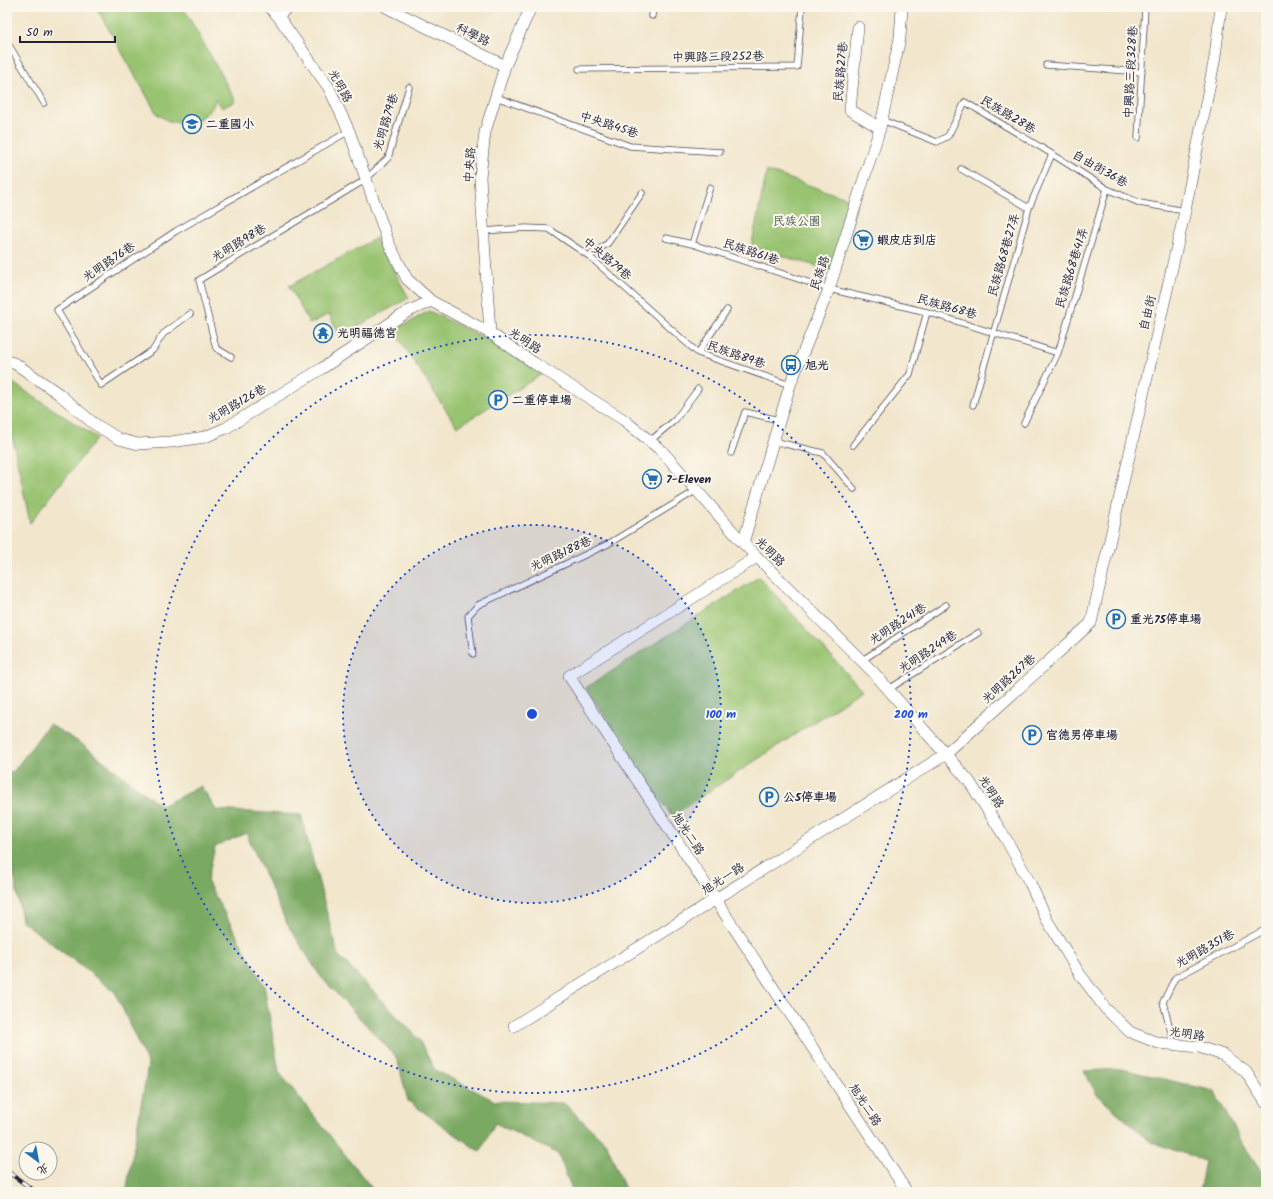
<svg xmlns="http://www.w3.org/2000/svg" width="1273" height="1199" font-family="Kalam,'LXGW WenKai TC',sans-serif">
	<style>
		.green { fill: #98c370; stroke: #5d7256 }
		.forest { fill: #7aa962; stroke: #4e664e }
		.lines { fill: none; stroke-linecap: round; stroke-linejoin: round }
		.lane-casing { stroke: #413f51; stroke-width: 7 }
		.street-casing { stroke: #413f51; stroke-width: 12 }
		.lane { stroke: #fff; stroke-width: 5.5 }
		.street { stroke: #fff; stroke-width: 11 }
		.rail-casing { stroke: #22223b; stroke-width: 4.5 }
		.rail { stroke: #fbf7ec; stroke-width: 3; stroke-dasharray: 9; stroke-linecap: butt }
		.ring { fill: none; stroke: #1d4ed8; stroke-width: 2; stroke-dasharray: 2 4 }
		.labels { text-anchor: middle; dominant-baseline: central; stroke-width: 4; stroke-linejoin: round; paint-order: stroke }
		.street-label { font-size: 12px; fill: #22223b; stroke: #fbf7ec }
		.poi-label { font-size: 12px; font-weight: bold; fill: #22223b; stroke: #fbf7ec; text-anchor: start }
		.park-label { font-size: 12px; fill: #4b5a4e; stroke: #fbf7ec }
		.centre { fill: #1d4ed8; stroke: #fbf7ec; stroke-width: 2 }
		.ring-label { font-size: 12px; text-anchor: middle; font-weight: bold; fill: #1d4ed8; stroke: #fbf7ec; stroke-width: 4; stroke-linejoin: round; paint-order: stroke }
	</style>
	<rect width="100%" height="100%" fill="#fbf7ec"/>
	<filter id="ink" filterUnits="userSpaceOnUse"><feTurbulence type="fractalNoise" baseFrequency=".025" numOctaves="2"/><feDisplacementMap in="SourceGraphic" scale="8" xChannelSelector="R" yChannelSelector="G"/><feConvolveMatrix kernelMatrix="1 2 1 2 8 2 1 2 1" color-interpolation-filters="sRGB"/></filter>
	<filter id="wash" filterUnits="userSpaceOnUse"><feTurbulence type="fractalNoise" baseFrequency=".012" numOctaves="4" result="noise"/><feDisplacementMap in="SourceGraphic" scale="16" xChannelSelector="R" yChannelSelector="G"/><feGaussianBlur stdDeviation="0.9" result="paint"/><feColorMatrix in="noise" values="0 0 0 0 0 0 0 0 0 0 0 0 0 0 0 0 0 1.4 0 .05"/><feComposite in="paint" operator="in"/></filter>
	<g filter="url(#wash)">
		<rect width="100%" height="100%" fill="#f2e6cc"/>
		<path class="green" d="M 96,7 L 183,7 L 236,101 L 222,108 L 216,99 L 211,110 L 197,120 L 185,122 L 170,122 L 157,114 Z
			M 767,171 L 858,202 L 837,272 L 751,247 Z
			M 376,238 L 409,298 L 340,336 L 329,314 L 310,324 L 289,286 Z
			M 429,311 L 491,341 L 542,374 L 457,427 L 394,331 Z
			M 7,379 L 97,438 L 30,523 L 7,412 Z
			M 759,577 L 862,690 L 672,816 L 586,688 Z"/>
		<path class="forest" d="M 49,724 L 82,744 L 161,806 L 201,786 L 216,810 L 301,815 L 338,955 L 418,1038 L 435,1070 L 495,1101 L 564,1103 L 607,1144 L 626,1192 L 573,1192 L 558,1154 L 495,1123 L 480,1152 L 408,1101 L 397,1058 L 320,976 L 287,924 L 246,833 L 215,847 L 207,881 L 264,985 L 279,1072 L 375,1192 L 126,1192 L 148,1065 L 115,992 L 22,921 L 7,836 L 7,771 L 13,772 Z
			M 1122,1069 L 1214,1091 L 1243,1144 L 1266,1178 L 1266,1192 L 1199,1192 L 1205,1161 L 1151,1142 L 1097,1095 L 1084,1071 Z"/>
	</g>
	<g filter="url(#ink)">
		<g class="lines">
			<g class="lane-casing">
				<path id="lane" d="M 652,16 L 653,7
					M 7,42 L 44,103
					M 1046,65 L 1142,72
					M 579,69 L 797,67 L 802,7
					M 496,97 L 630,146 L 720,152
					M 882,120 L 937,142 L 948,136 L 965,102 L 1052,154 L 1107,189 L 1140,203 L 1185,211
					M 1138,138 L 1145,7
					M 961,169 L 1029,208
					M 484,231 L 526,228 L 549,229 L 589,256 L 698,353 L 790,385
					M 666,238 L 692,244 L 829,289 L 927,312 L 1058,353
					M 692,244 L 710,187
					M 589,256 L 608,243 L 642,193
					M 190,314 L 163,334 L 153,350 L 101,385 L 57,310 L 176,231 L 349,131
					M 698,353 L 727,310
					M 231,357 L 216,348 L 199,280 L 365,180 L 388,158 L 409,87
					M 973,405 L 1029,208 L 1052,154
					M 1024,423 L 1058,353 L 1107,189
					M 650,441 L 675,420 L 698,389
					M 773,441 L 823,453 L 854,489
					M 853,445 L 910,374 L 927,312
					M 731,453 L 745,412 L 779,420
					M 473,654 L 468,616 L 478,605 L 608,544 L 697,490
					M 861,661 L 946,605
					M 889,689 L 978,633
					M 1174,1044 L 1163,1002 L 1175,978 L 1266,929"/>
			</g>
			<g class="street-casing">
				<path id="street" d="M 269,7 L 278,16 L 329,88 L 349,131 L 389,244 L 407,279 L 431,301 L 490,333 L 534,363 L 624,420 L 662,451 L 743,543 L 873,672 L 969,781 L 1006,839 L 1030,883 L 1047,920 L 1079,973 L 1105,1008 L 1130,1032 L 1158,1043 L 1199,1047 L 1223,1055 L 1246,1072 L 1266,1103
					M 386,7 L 505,66
					M 278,16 L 288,7
					M 858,27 L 850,110 L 880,128
					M 490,333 L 480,177 L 485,132 L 505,66 L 531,7
					M 7,361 L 16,364 L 59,394 L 93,423 L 119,439 L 138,444 L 171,442 L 205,437 L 226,428 L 321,369 L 407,312 L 431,301
					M 743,543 L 790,385 L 829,289 L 880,128 L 900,38 L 902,7
					M 757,557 L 569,676 L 907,1192
					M 514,1026 L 946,754 L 1091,623 L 1185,211 L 1215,57 L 1221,7"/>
			</g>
			<use href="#lane" class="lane"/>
			<use href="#street" class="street"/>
			<g class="rail-casing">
				<path id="rail" d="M 7,1171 L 36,1192"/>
			</g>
			<use href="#rail" class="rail"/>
		</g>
	</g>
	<circle cx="532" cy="714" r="189" fill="#1d4ed8" fill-opacity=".12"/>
	<g class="ring">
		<circle cx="532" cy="714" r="189"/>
		<circle cx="532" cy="714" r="379"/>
	</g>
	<defs>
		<g id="school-ring" transform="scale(1)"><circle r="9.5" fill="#fbf7ec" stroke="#1f6fb2" stroke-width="1.5"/><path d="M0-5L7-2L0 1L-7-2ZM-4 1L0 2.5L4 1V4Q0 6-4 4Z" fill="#1f6fb2"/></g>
		<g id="supermarket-ring" transform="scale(1)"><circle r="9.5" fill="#fbf7ec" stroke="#1f6fb2" stroke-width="1.5"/><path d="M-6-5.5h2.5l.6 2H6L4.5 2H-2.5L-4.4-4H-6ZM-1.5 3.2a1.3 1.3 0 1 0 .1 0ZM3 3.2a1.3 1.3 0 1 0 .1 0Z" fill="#1f6fb2"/></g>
		<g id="temple-ring" transform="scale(1)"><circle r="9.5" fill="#fbf7ec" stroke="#1f6fb2" stroke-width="1.5"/><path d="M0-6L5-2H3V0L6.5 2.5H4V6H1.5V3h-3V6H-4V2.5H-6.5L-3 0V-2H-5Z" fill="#1f6fb2"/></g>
		<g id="bus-ring" transform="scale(1)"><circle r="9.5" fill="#fbf7ec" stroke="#1f6fb2" stroke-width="1.5"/><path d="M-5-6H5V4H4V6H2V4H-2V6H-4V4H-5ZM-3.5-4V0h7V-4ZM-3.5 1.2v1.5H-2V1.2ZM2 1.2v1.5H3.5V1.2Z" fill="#1f6fb2"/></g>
		<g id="parking-ring" transform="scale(1)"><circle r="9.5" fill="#fbf7ec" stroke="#1f6fb2" stroke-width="1.5"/><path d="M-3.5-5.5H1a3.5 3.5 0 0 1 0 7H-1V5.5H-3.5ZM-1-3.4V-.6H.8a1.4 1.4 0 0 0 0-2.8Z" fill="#1f6fb2"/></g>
	</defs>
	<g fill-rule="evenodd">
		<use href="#school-ring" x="192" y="124"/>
		<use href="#supermarket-ring" x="863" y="240"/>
		<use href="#temple-ring" x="323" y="333"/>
		<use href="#bus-ring" x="791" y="365"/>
		<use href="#parking-ring" x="498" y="400"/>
		<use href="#supermarket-ring" x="652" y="479"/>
		<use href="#parking-ring" x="1116" y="619"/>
		<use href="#parking-ring" x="1032" y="735"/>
		<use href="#parking-ring" x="769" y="797"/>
	</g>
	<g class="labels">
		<g class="street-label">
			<text transform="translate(473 35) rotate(26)">科學路</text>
			<text transform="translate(718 57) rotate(-1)">中興路三段252巷</text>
			<text transform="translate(841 72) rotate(-85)">民族路27巷</text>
			<text transform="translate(1131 72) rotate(-87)">中興路三段328巷</text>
			<text transform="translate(340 86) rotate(61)">光明路</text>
			<text transform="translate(1008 115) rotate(31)">民族路28巷</text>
			<text transform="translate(386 122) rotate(-73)">光明路79巷</text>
			<text transform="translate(609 125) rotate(18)">中央路45巷</text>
			<text transform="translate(470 165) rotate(-86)">中央路</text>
			<text transform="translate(1100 169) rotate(30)">自由街36巷</text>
			<text transform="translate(239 243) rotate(-31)">光明路98巷</text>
			<text transform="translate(751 252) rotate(18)">民族路61巷</text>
			<text transform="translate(1004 255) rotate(-74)">民族路68巷27弄</text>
			<text transform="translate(607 259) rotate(40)">中央路79巷</text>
			<text transform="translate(109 262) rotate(-34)">光明路76巷</text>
			<text transform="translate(1072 268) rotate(-73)">民族路68巷41弄</text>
			<text transform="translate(820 273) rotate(-71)">民族路</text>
			<text transform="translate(947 307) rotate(16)">民族路68巷</text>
			<text transform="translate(1148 313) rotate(-77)">自由街</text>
			<text transform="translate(525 341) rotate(34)">光明路</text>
			<text transform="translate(736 355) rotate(19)">民族路89巷</text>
			<text transform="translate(237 404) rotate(-30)">光明路126巷</text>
			<text transform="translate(770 552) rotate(45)">光明路</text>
			<text transform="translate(561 554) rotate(-25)">光明路188巷</text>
			<text transform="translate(898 624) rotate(-33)">光明路241巷</text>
			<text transform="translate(928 652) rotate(-33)">光明路249巷</text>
			<text transform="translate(1009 679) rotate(-42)">光明路267巷</text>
			<text transform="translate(991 792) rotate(58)">光明路</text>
			<text transform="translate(688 834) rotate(57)">旭光二路</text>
			<text transform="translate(723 879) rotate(-32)">旭光一路</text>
			<text transform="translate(1205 949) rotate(-29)">光明路351巷</text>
			<text transform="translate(1187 1034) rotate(9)">光明路</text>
			<text transform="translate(865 1105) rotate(57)">旭光二路</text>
		</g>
		<g class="poi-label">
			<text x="206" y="124">二重國小</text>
			<text x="877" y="240">蝦皮店到店</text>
			<text x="337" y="333">光明福德宮</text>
			<text x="805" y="365">旭光</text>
			<text x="512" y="400">二重停車場</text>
			<text x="666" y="479">7-Eleven</text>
			<text x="1130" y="619">重光75停車場</text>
			<text x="1046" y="735">官德男停車場</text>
			<text x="783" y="797">公5停車場</text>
		</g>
		<g class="park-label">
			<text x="797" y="221">民族公園</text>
		</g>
	</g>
	<circle cx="532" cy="714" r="6" class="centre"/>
	<g class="ring-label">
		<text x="721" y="718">100 m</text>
		<text x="911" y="718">200 m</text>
	</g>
	<rect width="1273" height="1199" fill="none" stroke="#fbf7ec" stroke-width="24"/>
	<g transform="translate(38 1161) rotate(148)"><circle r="19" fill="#fbf7ec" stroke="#a4a2a5"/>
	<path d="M0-3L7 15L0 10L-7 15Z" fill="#1f6fb2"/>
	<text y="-6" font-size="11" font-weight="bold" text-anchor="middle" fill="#22223b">北</text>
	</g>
	<path d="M20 36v6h95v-6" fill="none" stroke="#22223b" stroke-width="2"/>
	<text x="26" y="36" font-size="12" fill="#22223b" stroke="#fbf7ec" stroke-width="3" paint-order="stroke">50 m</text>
</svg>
